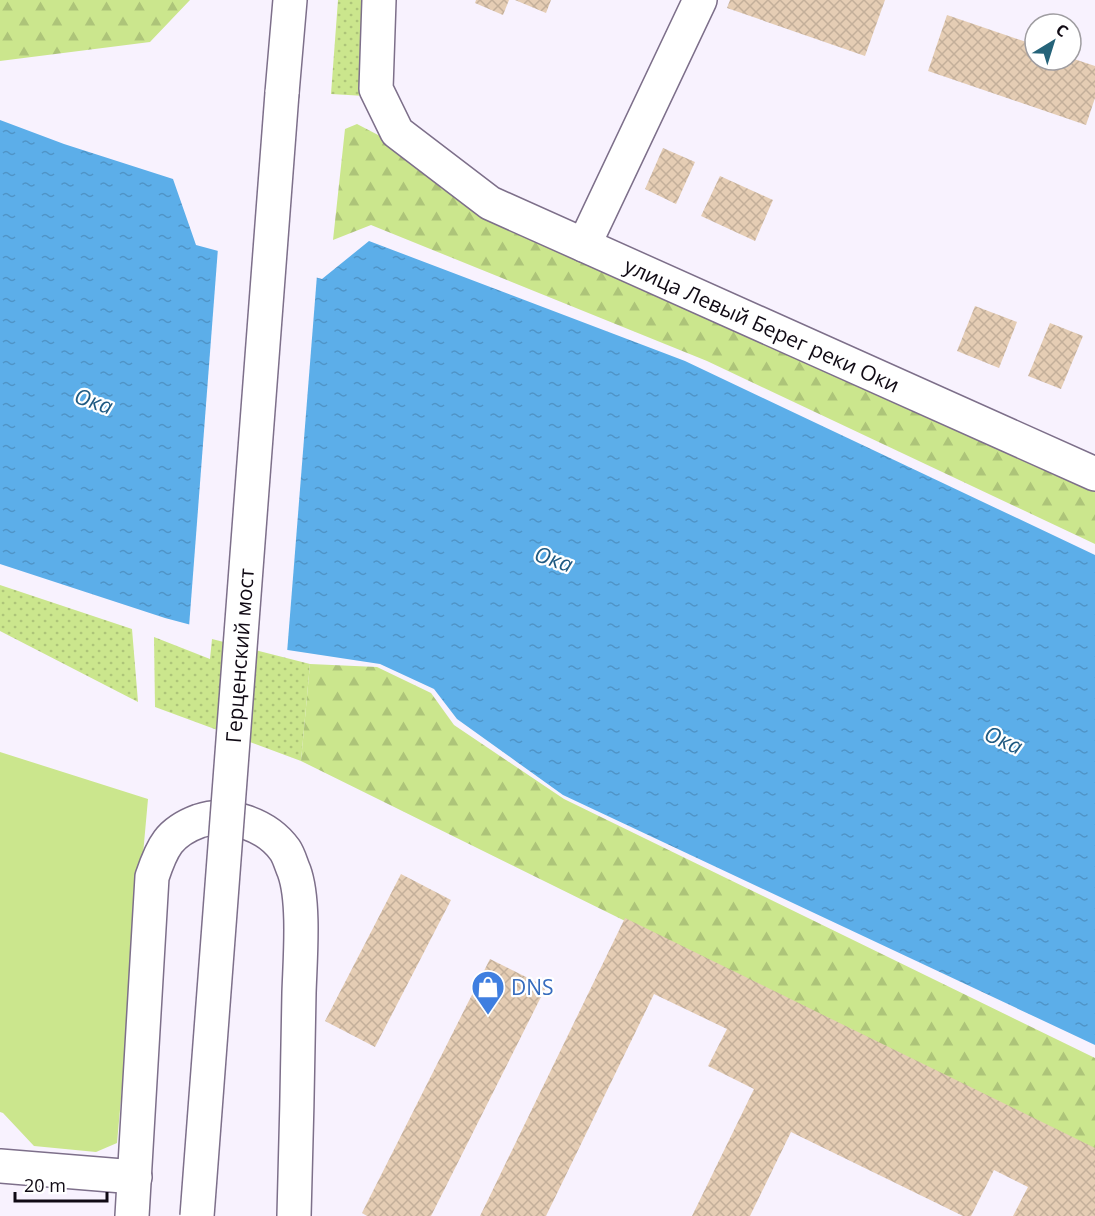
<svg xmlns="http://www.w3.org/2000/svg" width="1095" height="1216" font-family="'Open Sans',sans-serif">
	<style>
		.grass { fill: url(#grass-dots) }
		.forest { fill: url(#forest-firs) }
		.park { fill: #cbe68d }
		.water { fill: url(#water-ripples) }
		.pier { fill: #f8f2fe }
		.building { fill: url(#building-cross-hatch) }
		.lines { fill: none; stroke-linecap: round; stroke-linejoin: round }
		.minor-casing { stroke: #7d6f8a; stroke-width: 36 }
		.major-casing { stroke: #7d6f8a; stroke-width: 36 }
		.minor { stroke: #fff; stroke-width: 33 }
		.major { stroke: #fff; stroke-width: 33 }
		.major-bridge-casing { stroke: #7d6f8a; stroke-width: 36; stroke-linecap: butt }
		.major-bridge { stroke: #fff; stroke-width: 33 }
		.labels { text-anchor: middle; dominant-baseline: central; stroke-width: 4.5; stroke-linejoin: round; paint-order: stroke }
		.street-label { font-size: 21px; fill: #100a14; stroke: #fff }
		.shop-label { font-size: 21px; fill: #366cbe; stroke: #fff; text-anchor: start }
		.water-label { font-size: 22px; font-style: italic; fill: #1f5a82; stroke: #fff }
	</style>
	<defs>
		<pattern id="grass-dots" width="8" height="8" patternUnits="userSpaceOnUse" patternTransform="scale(1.5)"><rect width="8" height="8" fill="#cbe68d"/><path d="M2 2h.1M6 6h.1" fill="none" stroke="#adc479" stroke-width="1.8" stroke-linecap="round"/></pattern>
		<pattern id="forest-firs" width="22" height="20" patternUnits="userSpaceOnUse" patternTransform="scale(1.5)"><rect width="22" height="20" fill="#cbe68d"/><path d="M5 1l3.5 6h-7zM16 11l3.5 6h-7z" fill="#adc479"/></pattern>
		<pattern id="water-ripples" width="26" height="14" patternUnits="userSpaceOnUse" patternTransform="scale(1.5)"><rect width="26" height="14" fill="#5caee9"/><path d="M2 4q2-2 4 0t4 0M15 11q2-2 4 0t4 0" fill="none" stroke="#4f94c7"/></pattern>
		<pattern id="building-cross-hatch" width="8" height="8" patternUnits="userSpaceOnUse" patternTransform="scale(1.5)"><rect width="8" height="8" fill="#e5cdb4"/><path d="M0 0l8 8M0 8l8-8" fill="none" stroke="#c3af9a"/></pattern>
	</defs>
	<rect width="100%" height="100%" fill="#f8f2fe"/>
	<path class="grass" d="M 338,0 L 370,0 L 365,96 L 331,94 Z
		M 0,585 L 132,629 L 138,702 L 0,631 Z
		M 154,637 L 210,659 L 212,639 L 310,664 L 301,761 L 155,707 Z"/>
	<path class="forest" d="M 0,0 L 190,0 L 150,42 L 0,61 Z
		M 357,124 L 428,161 L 1095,481 L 1095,544 L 707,361 L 371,225 L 333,240 L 345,129 Z
		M 310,664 L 377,667 L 431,693 L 454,725 L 564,799 L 1095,1058 L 1095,1153 L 301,761 Z"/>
	<path class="park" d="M 0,752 L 148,799 L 117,1143 L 96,1152 L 34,1146 L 3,1113 L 0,1112 Z"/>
	<path class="water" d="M 0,120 L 64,144 L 173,179 L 196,245 L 322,279 L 369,241 L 685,361 L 1095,555 L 1095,1045 L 563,795 L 457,719 L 434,689 L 380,664 L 281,649 L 165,618 L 0,564 Z"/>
	<path class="pier" d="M 218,248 L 317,275 L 287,653 L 189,627 Z"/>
	<path class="building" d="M 476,0 L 509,0 L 503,15 L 475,3 Z
		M 515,0 L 551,0 L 546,13 Z
		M 730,0 L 885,0 L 865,56 L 727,8 Z
		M 947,15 L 1035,45 L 1035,60 L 1071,60 L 1071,58 L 1095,66 L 1095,98 L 1086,125 L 928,71 Z
		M 663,148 L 695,162 L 676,204 L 645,189 Z
		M 720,176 L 773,200 L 755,241 L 701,216 Z
		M 975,306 L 1017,322 L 999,368 L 957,351 Z
		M 1050,323 L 1083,336 L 1061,389 L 1028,376 Z
		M 401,874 L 451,900 L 375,1047 L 325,1021 Z
		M 625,918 L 1095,1148 L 1095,1216 L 1013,1216 L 1028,1187 L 994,1170 L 971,1216 L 963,1216 L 791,1132 L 750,1216 L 692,1216 L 754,1089 L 708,1066 L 727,1029 L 654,994 L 546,1216 L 480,1216 Z
		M 490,959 L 546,987 L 431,1216 L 367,1216 L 362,1213 Z"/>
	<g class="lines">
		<g class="minor-casing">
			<g id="minor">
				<path id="s1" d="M 379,0 L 376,89 L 397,132 L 490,203 L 1095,474"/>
				<path d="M 584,245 L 700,0"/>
				<path d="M 0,1166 L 135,1177"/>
				<path d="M 132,1216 L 152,877 C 162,847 169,832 199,821 C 229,811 267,825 285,850 C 289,856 291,864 294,871 C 305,901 300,960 299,993 C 298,1067 296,1142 294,1216"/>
			</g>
		</g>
		<g class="major-casing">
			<path id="major" d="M 282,93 L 290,0"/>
		</g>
		<use href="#minor" class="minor"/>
		<use href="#major" class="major"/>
		<g class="major-bridge-casing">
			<g id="major-bridge">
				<path id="s2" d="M 197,1216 L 282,93"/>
			</g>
		</g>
		<use href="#major-bridge" class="major-bridge"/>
	</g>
	<defs>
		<g id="shop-pin" transform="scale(1.725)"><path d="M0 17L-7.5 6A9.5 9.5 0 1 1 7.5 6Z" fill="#3f7fe0" stroke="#fff"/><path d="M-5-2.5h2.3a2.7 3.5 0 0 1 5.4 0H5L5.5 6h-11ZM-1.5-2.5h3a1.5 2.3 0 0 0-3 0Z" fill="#fff"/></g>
	</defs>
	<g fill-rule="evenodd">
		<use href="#shop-pin" x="488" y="987"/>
	</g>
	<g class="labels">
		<g class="street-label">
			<text stroke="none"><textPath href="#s1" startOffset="552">улица Левый Берег реки Оки</textPath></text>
			<text stroke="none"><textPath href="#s2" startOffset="562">Герценский мост</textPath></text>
		</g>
		<g class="shop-label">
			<text x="511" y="987">DNS</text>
		</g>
		<g class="water-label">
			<text transform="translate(94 400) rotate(19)">Ока</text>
			<text transform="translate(554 558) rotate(19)">Ока</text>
			<text transform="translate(1004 739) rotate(24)">Ока</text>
		</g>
	</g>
	<g transform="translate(1053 42) rotate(38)"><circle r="28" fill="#ffffff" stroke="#9f9da1" stroke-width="1.5"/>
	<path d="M0-4.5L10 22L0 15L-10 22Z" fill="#256379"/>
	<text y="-9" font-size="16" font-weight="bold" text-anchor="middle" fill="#100a14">С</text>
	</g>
	<path d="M15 1192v9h92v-9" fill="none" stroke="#100a14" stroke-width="3"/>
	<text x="24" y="1192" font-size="18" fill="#100a14" stroke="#ffffff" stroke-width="4.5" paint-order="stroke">20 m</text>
</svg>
